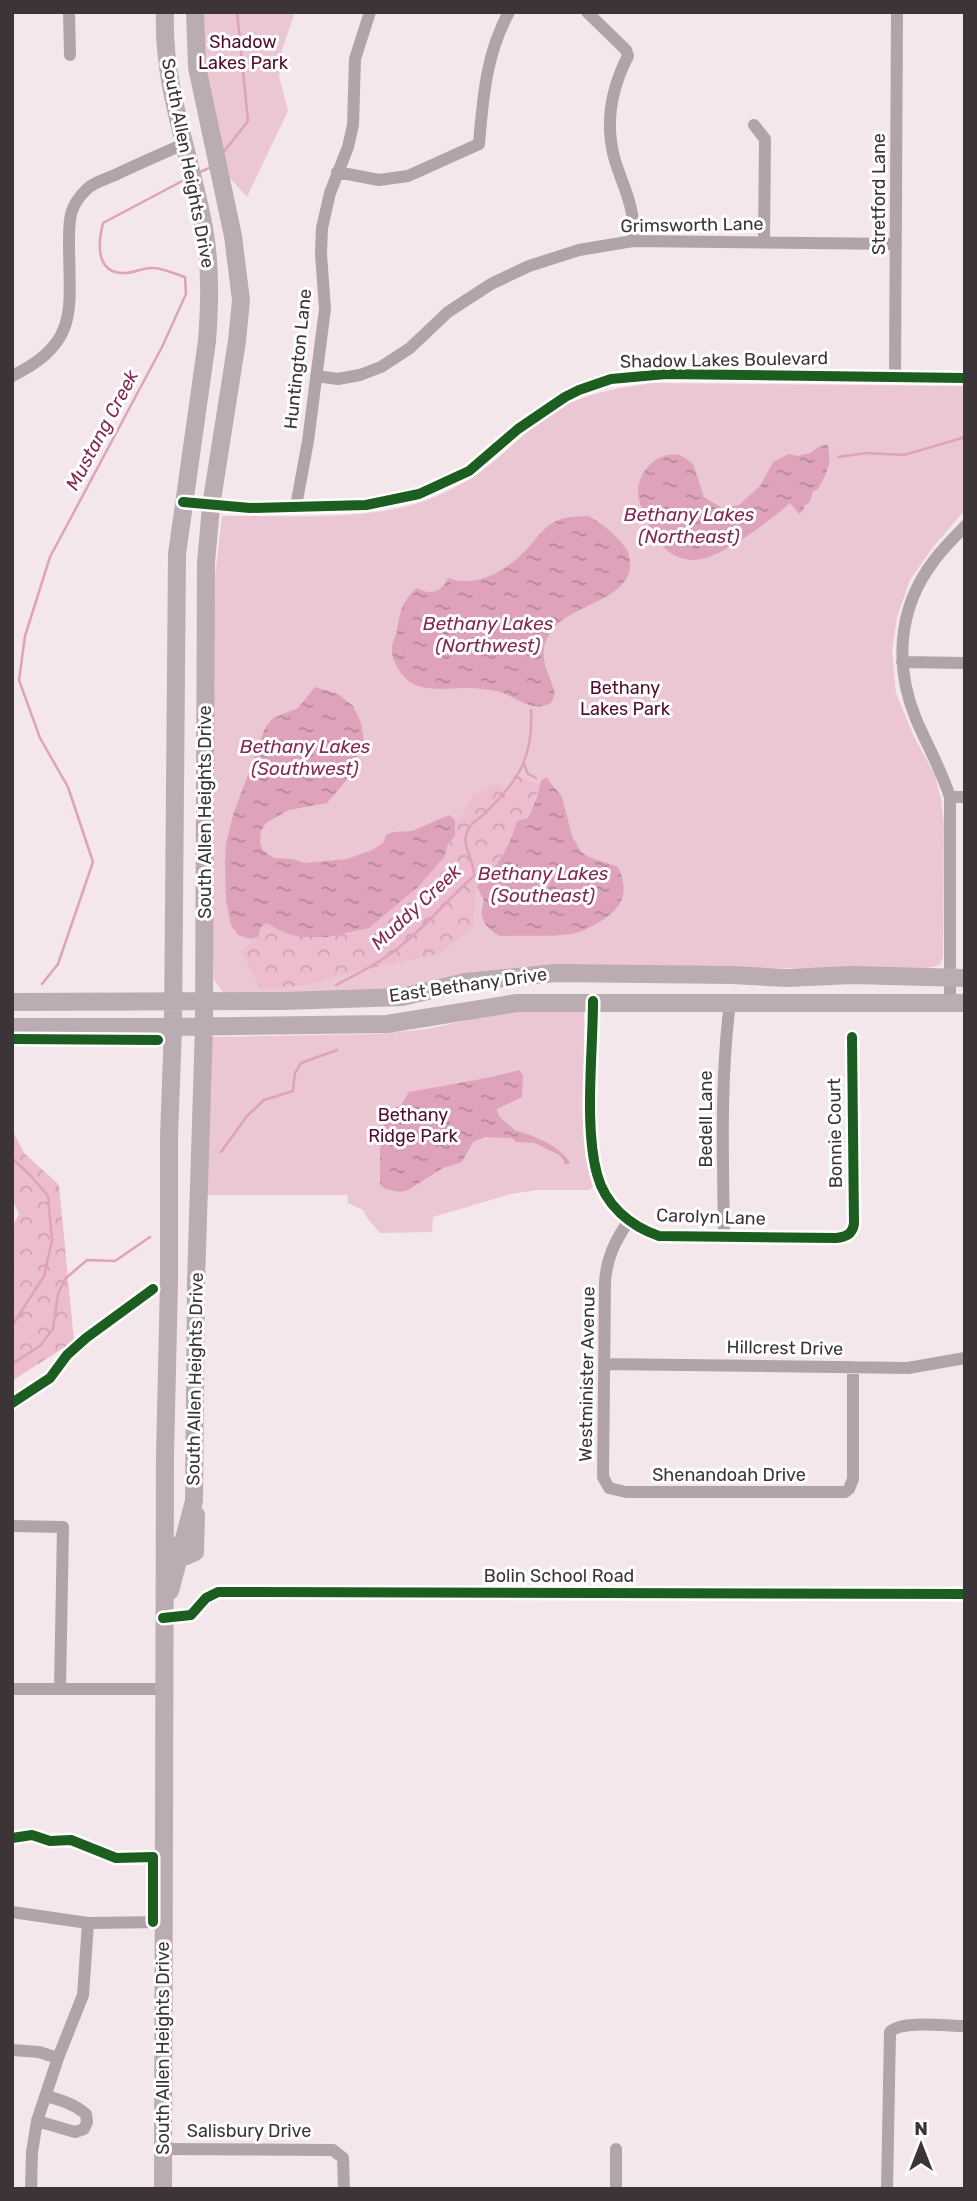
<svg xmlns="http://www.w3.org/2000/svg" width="977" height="2201" font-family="Rubik,sans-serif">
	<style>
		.green { fill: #ebc7d4 }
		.forest { fill: url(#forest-crowns) }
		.water { fill: url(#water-ripples) }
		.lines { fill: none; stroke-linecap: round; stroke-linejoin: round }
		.stream { stroke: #dea3ba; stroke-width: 2.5 }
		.minor { stroke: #b1a4a9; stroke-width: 12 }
		.secondary { stroke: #bbacb2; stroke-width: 18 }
		.cycleway-casing { stroke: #fff; stroke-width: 15 }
		.cycleway { stroke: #1b5e20; stroke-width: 10 }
		.labels { text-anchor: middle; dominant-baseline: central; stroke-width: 6; stroke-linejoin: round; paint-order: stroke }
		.park-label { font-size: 18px; fill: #510c30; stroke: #fff }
		.street-label { font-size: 18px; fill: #3d3437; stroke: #fff }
		.water-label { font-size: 19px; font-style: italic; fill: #842955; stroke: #fff }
	</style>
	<defs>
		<pattern id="forest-crowns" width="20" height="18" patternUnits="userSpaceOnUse" patternTransform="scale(1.75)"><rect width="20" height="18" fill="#edbccf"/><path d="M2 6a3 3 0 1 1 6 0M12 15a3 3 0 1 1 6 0" fill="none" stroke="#cca2b2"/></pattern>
		<pattern id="water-ripples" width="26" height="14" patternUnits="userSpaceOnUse" patternTransform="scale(1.75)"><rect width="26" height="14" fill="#dea3ba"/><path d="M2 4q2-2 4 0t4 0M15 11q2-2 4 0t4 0" fill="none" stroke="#b58698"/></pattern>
	</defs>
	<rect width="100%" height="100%" fill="#f4e7eb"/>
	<path class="green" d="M 202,12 L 295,12 L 282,50 L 279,76 L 288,111 L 247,197 L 229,177 L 206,72 Z
		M 652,383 L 965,386 L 965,510 L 933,547 L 910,580 L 897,617 L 892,651 L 896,693 L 914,737 L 935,775 L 941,799 L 944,824 L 943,957 L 940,965 L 927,968 L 535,968 L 389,991 L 224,994 L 214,980 L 213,954 L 214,785 L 213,594 L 222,516 C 289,515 379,523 439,495 C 451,490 465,482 476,475 C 504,456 526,429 555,411 C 584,393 619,388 652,383 Z
		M 575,1008 L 584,1013 L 585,1156 L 594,1186 L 589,1190 L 537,1190 L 511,1194 L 433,1217 L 432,1232 L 380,1233 L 367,1218 L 363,1210 L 348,1203 L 347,1195 L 205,1195 L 209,1043 L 213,1037 L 377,1034 L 428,1029 L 499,1013 Z"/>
	<path class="forest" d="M 515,774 L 540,785 L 527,818 L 517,821 C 509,846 497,868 477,886 L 473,927 L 439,954 L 351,972 L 305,985 L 261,989 L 241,952 L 258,937 L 261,927 L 266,923 L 285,933 L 328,937 L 369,928 L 419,886 L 444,857 L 448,844 L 455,836 L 455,820 L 459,820 L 473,795 L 497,784 L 507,795 Z
		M 12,1129 L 24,1153 L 59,1185 L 74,1341 L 12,1381 L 12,1227 L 19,1214 L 12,1199 Z"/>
	<path class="water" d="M 827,444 C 833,460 827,475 817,490 L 813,491 L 810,502 L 804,506 L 803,511 L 799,514 L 790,503 C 771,520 718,561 693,560 C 685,560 674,556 668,551 C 656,542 639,509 638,494 C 637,473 656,451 679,455 C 683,456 689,461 693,464 L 704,497 L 722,508 L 739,505 L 760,486 L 773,462 L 789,454 L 798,456 L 810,453 L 820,446 Z
		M 588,516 C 604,524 614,534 625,547 C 629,552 629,555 630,562 C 633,601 569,603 550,633 C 535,657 550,672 555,694 L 551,703 C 531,714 515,695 496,691 C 487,690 478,688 469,688 C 452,687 426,693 410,682 C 402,677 392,661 392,651 C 391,644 396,637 397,630 C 400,612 402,601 417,588 C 430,596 442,592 448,578 C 475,589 507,570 525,551 C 536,540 543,527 556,521 C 567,516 577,517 588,516 Z
		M 315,687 L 338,694 L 353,706 L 361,723 L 364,741 L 346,781 L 327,803 L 289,810 L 266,823 L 261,831 L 260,843 L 263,850 L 273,858 L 293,859 L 304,863 L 347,859 L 372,850 L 383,843 L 386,835 L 393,832 L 412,831 L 449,815 L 455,820 L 455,836 L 448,844 L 444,857 L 419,886 L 369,928 L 328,937 L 300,937 L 285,933 L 266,923 L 261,927 L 258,937 L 251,939 L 238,935 L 231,925 L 226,900 L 225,862 L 226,844 L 233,815 L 265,728 L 273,718 L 298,708 Z
		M 546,777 L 562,797 L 572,836 L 581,852 L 589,857 L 618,867 C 631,894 621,910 596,924 C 589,928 579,933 571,934 C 548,937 524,935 500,936 C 485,928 478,918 484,901 L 477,886 C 497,869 510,845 517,821 L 528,818 L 537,797 L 541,781 Z
		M 519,1070 L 523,1075 L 522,1097 L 497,1109 C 497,1120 509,1122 514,1130 C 531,1134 562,1147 570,1163 L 564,1165 L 564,1160 L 559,1155 L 535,1143 L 516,1142 L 512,1138 L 485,1137 L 473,1142 L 462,1162 L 443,1168 L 408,1190 L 400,1192 L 385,1189 L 380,1184 L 380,1151 L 383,1126 L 392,1109 L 401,1105 L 409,1092 C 445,1085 483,1080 519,1070 Z"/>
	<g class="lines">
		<path class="stream" d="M 222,154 L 248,121 L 237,12
			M 198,173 L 211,167
			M 838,457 L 866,453 L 904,455 L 962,438 L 965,434
			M 524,764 L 528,774 L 536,778
			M 42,984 L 58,964 L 93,862 L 68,787 L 40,738 L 19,680 L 25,636 L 50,557 L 162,347 L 186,294 L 185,277 C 175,274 163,268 153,268 C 144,267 134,273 125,273 C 95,274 98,243 103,223 L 186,179
			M 336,985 C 355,975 376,965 393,952 C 423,930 446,901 474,876 C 474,860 463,848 466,835 C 469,824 475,822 483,815 C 517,783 534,758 531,710
			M 221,1152 L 247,1116 L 264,1100 L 293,1091 L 295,1073 L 301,1063 L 337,1050
			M 12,1158 L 31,1176 L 48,1196 L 52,1240 L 44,1276 L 12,1326
			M 12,1364 L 40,1346 L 53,1329 L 58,1294 L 65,1279 L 87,1260 L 115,1261 L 150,1237"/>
		<path class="minor" d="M 69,12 L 70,55
			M 587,12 L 626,50 L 628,56 C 612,87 605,122 614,157 C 619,176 629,194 632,214 C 634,223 633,232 633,241
			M 754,125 L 765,139 L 764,242
			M 337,172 L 379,180 L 408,176 L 479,144 C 483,97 486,54 509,12
			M 12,376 C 81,343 69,308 69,242 C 69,219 69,206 87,189 C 94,182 106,179 115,175 C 138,164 161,154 184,144
			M 316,376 L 338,379 L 360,375 L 381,367 L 410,348 L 448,312 L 491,284 L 529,266 L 579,250 L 633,241 L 896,244
			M 895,377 L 897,12
			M 183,502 L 250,508 L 366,505 L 419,494 L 469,471 L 518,429 L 565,397 L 579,390 L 611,379 L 666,374 L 965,378
			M 296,506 L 308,441 L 325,309 L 321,254 L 322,228 L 330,193 L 348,147 L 353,125 L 355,59 L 370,12
			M 902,662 L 965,663
			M 950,797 L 965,797
			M 593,1001 C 593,1053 584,1125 597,1174 C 605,1205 630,1226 659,1236 L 836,1238 C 845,1237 852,1235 854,1224 L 852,1037
			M 950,1002 L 950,797 C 941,769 927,745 916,719 C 894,666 898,608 933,562 C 942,549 954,538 965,526
			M 628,1222 C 615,1241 606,1259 605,1283 L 603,1477 L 609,1488 L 626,1492 L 845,1492 L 849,1489 L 853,1479 L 853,1367
			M 724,1236 C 723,1158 720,1080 730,1003
			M 604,1364 L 908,1368 L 965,1358
			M 12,1526 L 63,1527 L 60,1689
			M 163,1618 L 191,1615 L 206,1598 L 218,1592 L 965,1594
			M 12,1689 L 163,1689
			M 12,1912 L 88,1923 L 163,1922
			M 12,2050 L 39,2052 L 58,2058
			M 37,2121 L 75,2132 L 84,2129 L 87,2122 L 86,2114 C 74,2104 61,2100 46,2096
			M 164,2149 L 333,2150 L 343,2158 L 344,2189
			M 31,2189 L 32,2152 L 37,2121 L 58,2058 L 83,1995 L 88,1923
			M 616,2189 L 616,2149
			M 887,2189 L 890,2032 C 901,2020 947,2026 965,2026"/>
		<path class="secondary" d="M 12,1002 L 284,1001 L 402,997 L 465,982 L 556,973 L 732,975 L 786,978 L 852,975 L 965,978
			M 12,1027 L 163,1027 L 387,1024 L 517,1003 L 965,1003
			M 174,1546 L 186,1556 L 195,1552 L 196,1515
			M 170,1591 L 194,1501 L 196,1282 L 204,1026 L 206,563 L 211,506 L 237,341 L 241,300 L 233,236 L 197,67 L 195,12
			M 163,2189 L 165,1456 L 169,1282 L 169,1137 L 173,1027 L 177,554 L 207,341 C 210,303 211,265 204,228 C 191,156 162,86 165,12"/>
		<g class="cycleway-casing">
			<path id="cycleway" d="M 183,502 L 250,508 L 366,505 L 419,494 L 469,471 L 518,429 L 565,397 L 579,390 L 611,379 L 666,374 L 965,378
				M 593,1001 C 593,1053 584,1125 597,1174 C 605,1205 630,1226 659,1236 L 836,1238 C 845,1237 852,1235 854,1224 L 852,1037
				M 12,1039 L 158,1040
				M 12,1403 L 50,1378 L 67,1355 L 86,1338 L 153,1289
				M 163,1618 L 191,1615 L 206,1598 L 218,1592 L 965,1594
				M 12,1838 L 32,1835 L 50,1841 L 71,1840 L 116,1858 L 153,1857 L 153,1922"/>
		</g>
		<use href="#cycleway" class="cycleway"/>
	</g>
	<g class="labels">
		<g class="park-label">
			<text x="243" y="42">Shadow<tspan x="243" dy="21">Lakes Park</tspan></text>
			<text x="625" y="688">Bethany<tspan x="625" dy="21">Lakes Park</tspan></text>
			<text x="413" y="1115">Bethany<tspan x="413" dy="21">Ridge Park</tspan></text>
		</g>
		<g class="street-label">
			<text transform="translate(188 163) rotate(79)">South Allen Heights Drive</text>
			<text transform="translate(879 194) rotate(-90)">Stretford Lane</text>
			<text transform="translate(692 225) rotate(-1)">Grimsworth Lane</text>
			<text transform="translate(298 359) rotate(-84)">Huntington Lane</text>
			<text transform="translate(724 360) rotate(-1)">Shadow Lakes Boulevard</text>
			<text transform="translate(205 812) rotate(-90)">South Allen Heights Drive</text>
			<text transform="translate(468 985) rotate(-8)">East Bethany Drive</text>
			<text transform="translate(706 1119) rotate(-90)">Bedell Lane</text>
			<text transform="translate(835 1133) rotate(-91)">Bonnie Court</text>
			<text transform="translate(711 1217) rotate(2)">Carolyn Lane</text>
			<text transform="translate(785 1348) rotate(1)">Hillcrest Drive</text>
			<text transform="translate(587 1374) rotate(-89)">Westminister Avenue</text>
			<text transform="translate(195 1379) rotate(-89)">South Allen Heights Drive</text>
			<text x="729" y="1475">Shenandoah Drive</text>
			<text x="559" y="1576">Bolin School Road</text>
			<text transform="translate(163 2048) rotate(-90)">South Allen Heights Drive</text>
			<text x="249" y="2131">Salisbury Drive</text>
		</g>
		<g class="water-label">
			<text transform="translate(102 430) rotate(-62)">Mustang Creek</text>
			<text x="689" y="514">Bethany Lakes<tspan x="689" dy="22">(Northeast)</tspan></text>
			<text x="488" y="623">Bethany Lakes<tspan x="488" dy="22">(Northwest)</tspan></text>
			<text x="305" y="746">Bethany Lakes<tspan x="305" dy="22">(Southwest)</tspan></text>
			<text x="543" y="873">Bethany Lakes<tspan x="543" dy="22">(Southeast)</tspan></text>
			<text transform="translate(416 907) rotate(-43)">Muddy Creek</text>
		</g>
	</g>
	<rect width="977" height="2201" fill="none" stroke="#3d3437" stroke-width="28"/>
	<g transform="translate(921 2145)" stroke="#ffffff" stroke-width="5" paint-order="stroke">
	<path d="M0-5L12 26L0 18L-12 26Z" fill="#3d3437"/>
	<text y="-10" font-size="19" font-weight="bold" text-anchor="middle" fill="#3d3437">N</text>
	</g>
</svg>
